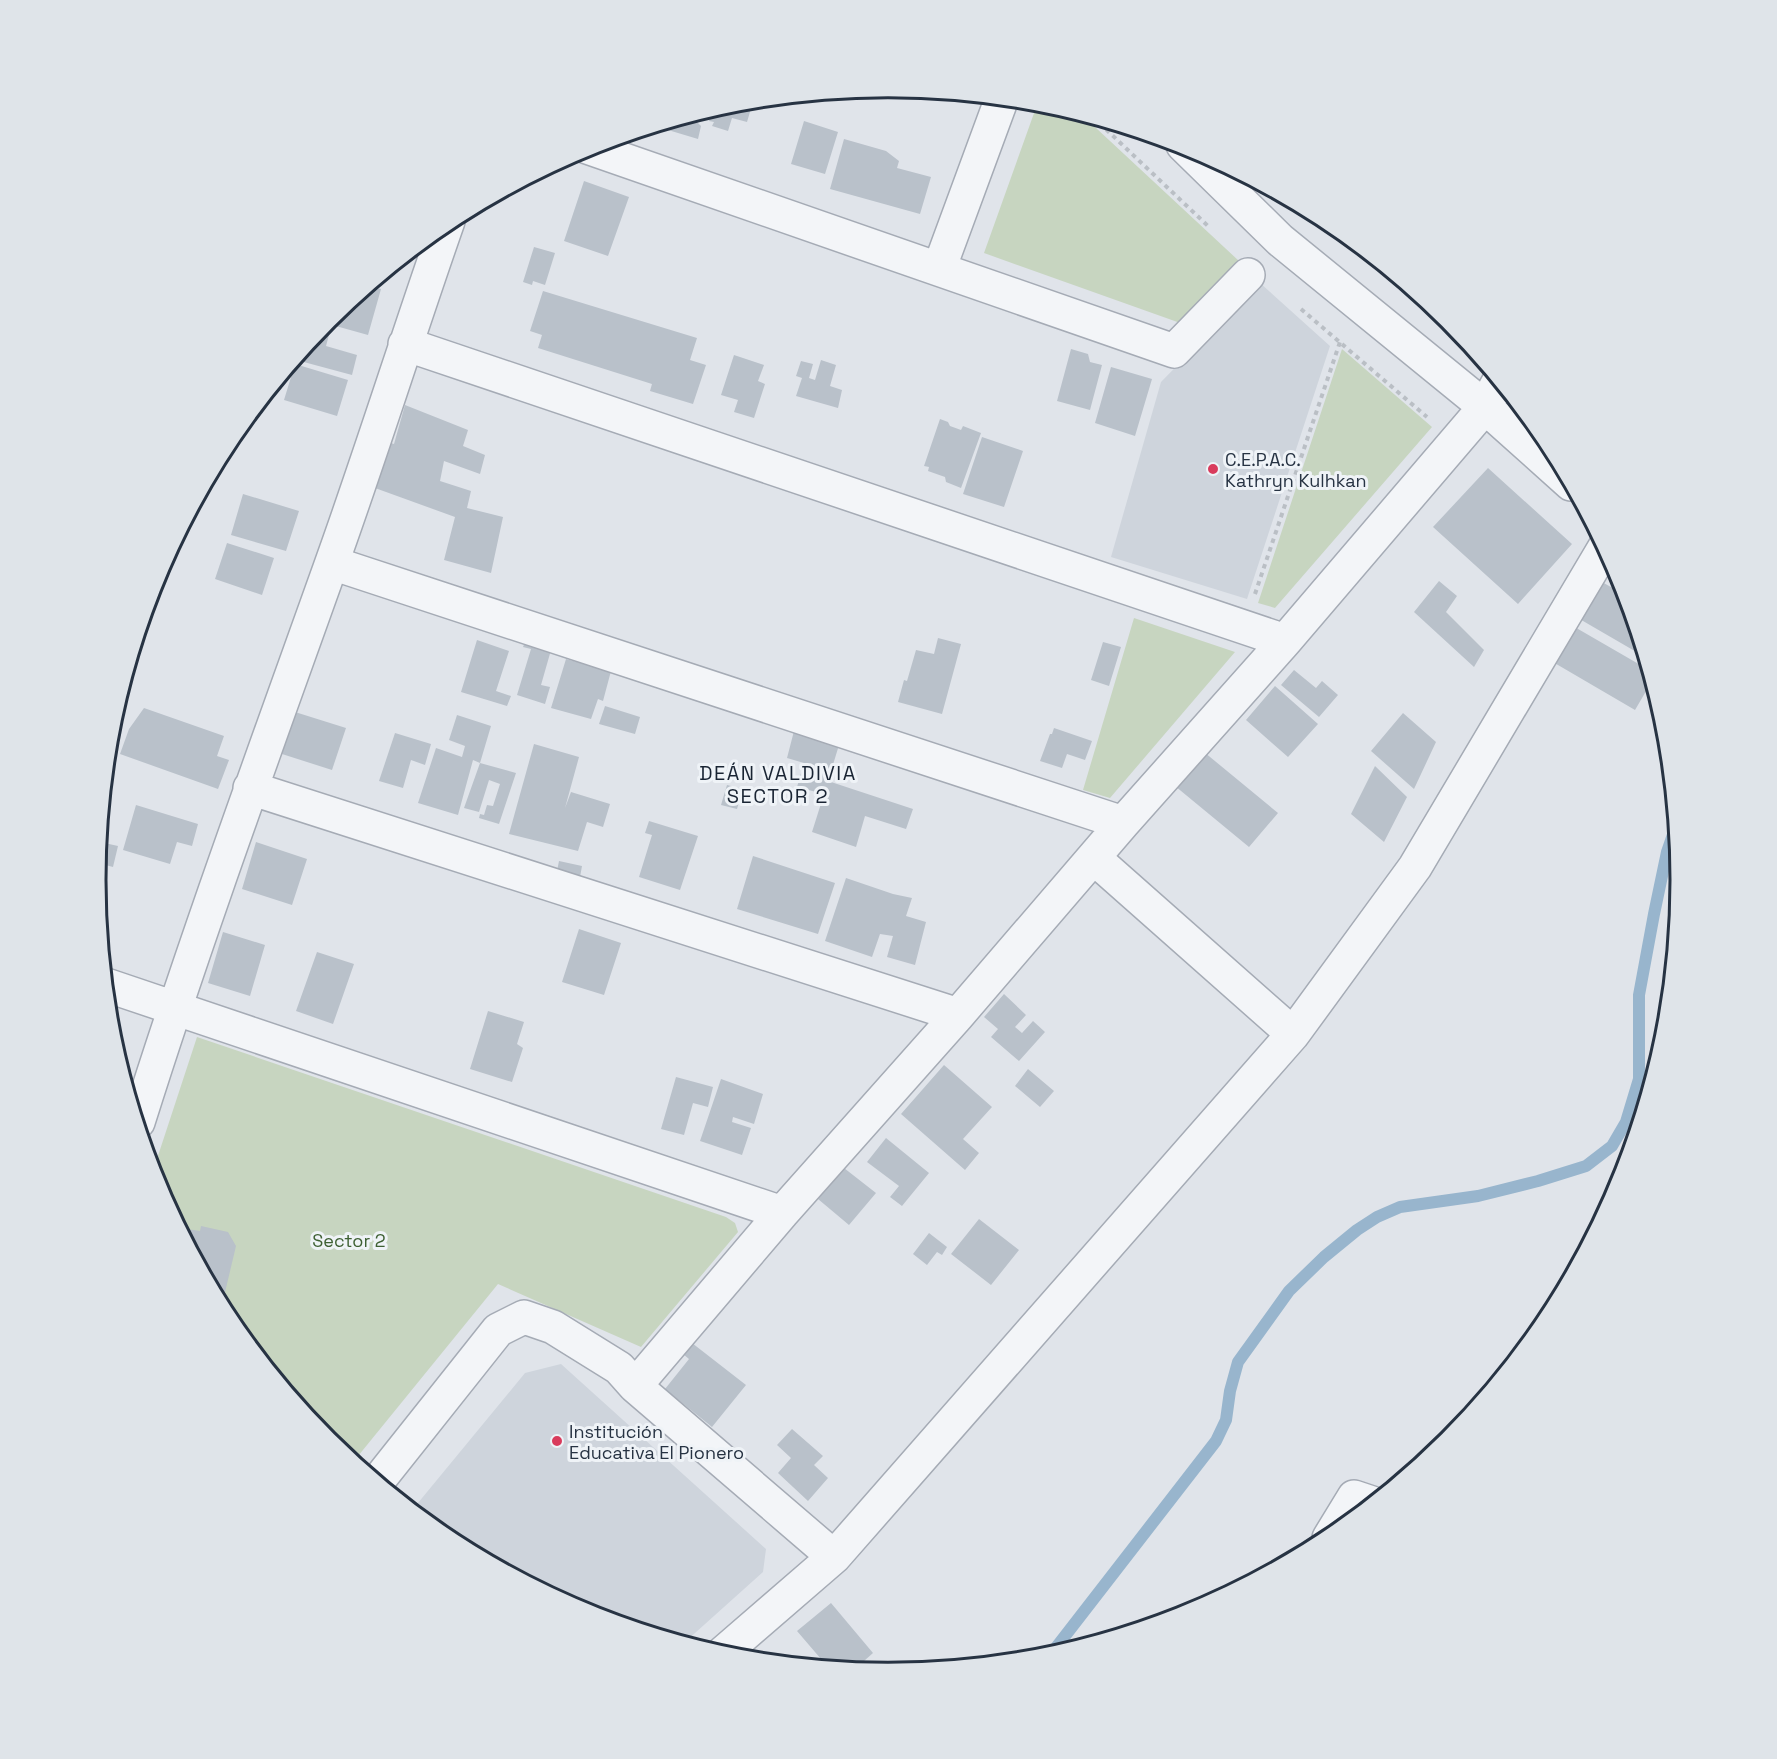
<svg xmlns="http://www.w3.org/2000/svg" width="1777" height="1759" font-family="'Space Grotesk',sans-serif">
	<style>
		.built { fill: #ced4dc }
		.green { fill: #c7d5c0 }
		.lines { fill: none; stroke-linecap: round; stroke-linejoin: round }
		.stream { stroke: #98b5cd; stroke-width: 12 }
		.building { fill: #b9c1ca }
		.minor-casing { stroke: #a5abb5; stroke-width: 36 }
		.path { stroke: #babfc5; stroke-width: 4; stroke-dasharray: 4.5 4.5; stroke-linecap: butt }
		.minor { stroke: #f3f5f8; stroke-width: 33 }
		.poi-dot { fill: #d93b5c; stroke: #eff3f7; stroke-width: 2 }
		.labels { text-anchor: middle; dominant-baseline: central; stroke-width: 6; stroke-linejoin: round; paint-order: stroke }
		.poi-label { font-size: 18px; fill: #273343; stroke: #eff3f7; text-anchor: start }
		.park-label { font-size: 18px; fill: #3e6033; stroke: #eff3f7 }
		.neighbourhood-label { font-size: 20px; letter-spacing: 1.5px; fill: #192433; stroke: #eff3f7 }
		.rim { fill: none; stroke: #273343; stroke-width: 3 }
	</style>
	<rect width="100%" height="100%" fill="#e0e4ea"/>
	<path class="built" d="M 1259,282 L 1330,346 L 1247,599 L 1111,557 L 1161,382 Z
		M 561,1364 L 766,1549 L 763,1572 L 685,1642 L 585,1612 L 448,1538 L 413,1509 L 525,1373 Z"/>
	<path class="green" d="M 1038,102 L 1081,114 L 1239,261 L 1183,324 L 984,253 Z
		M 1342,349 L 1432,427 L 1275,608 L 1258,603 Z
		M 1134,618 L 1235,652 L 1110,798 L 1083,790 Z
		M 197,1037 L 726,1217 L 735,1223 L 738,1232 L 641,1347 L 498,1284 L 354,1461 L 328,1440 L 229,1320 L 156,1182 L 153,1171 Z"/>
	<g class="lines">
		<path class="stream" d="M 1051,1654 L 1216,1441 L 1226,1420 L 1230,1391 L 1238,1362 L 1289,1291 L 1324,1257 L 1357,1230 L 1377,1217 L 1400,1207 L 1478,1196 L 1538,1181 L 1586,1166 L 1612,1146 L 1626,1122 L 1639,1079 L 1639,995 L 1654,914 L 1667,852 L 1676,826"/>
	</g>
	<path class="building" d="M 734,102 L 739,102 L 752,105 L 747,122 L 732,118 L 728,131 L 712,126 L 714,122 L 709,121 L 713,109 Z
		M 699,113 L 697,122 L 701,126 L 698,139 L 658,127 L 658,125 Z
		M 804,121 L 838,132 L 825,174 L 791,164 Z
		M 844,139 L 886,151 L 899,161 L 897,168 L 931,177 L 920,214 L 830,189 Z
		M 584,181 L 629,197 L 608,256 L 564,241 Z
		M 534,247 L 555,253 L 545,285 L 533,281 L 532,285 L 523,282 Z
		M 369,286 L 381,289 L 368,335 L 325,323 Z
		M 543,291 L 697,338 L 690,360 L 706,365 L 693,404 L 650,391 L 652,384 L 538,348 L 542,335 L 530,331 Z
		M 321,328 L 330,331 L 326,346 L 357,355 L 352,375 L 300,361 L 303,350 Z
		M 1071,349 L 1088,354 L 1090,362 L 1102,365 L 1090,410 L 1057,401 Z
		M 734,355 L 764,365 L 758,381 L 765,384 L 754,418 L 734,412 L 738,400 L 721,395 Z
		M 821,360 L 836,365 L 830,386 L 842,390 L 838,408 L 796,396 L 802,378 L 796,376 L 801,361 L 813,364 L 809,378 L 815,380 Z
		M 295,364 L 348,380 L 337,416 L 284,400 Z
		M 1111,367 L 1152,379 L 1135,436 L 1095,423 Z
		M 1512,397 L 1542,432 L 1504,411 Z
		M 405,405 L 468,430 L 463,446 L 485,455 L 480,474 L 444,461 L 440,481 L 471,491 L 467,508 L 503,517 L 491,573 L 444,560 L 455,517 L 375,488 L 388,442 L 394,444 Z
		M 940,419 L 948,422 L 950,426 L 961,430 L 963,426 L 981,433 L 961,488 L 946,482 L 945,477 L 928,471 L 929,467 L 924,466 Z
		M 982,437 L 1023,451 L 1004,507 L 963,494 Z
		M 1488,468 L 1572,544 L 1518,604 L 1433,527 Z
		M 243,494 L 299,511 L 286,551 L 231,535 Z
		M 227,543 L 274,558 L 262,595 L 215,579 Z
		M 1593,577 L 1627,596 L 1645,657 L 1571,614 Z
		M 1439,581 L 1457,596 L 1446,612 L 1484,650 L 1474,667 L 1414,612 Z
		M 1566,622 L 1649,670 L 1652,681 L 1635,710 L 1546,658 Z
		M 938,638 L 961,644 L 942,714 L 898,702 L 904,680 L 907,681 L 916,650 L 934,654 Z
		M 477,640 L 509,651 L 496,691 L 511,696 L 507,706 L 461,692 Z
		M 525,642 L 551,650 L 541,685 L 550,687 L 545,704 L 517,695 L 531,649 L 523,647 Z
		M 1103,642 L 1121,647 L 1109,686 L 1091,680 Z
		M 566,659 L 611,671 L 603,701 L 598,699 L 591,719 L 551,708 Z
		M 1294,670 L 1316,688 L 1322,681 L 1338,695 L 1319,717 L 1281,685 Z
		M 1275,686 L 1318,724 L 1288,757 L 1246,720 Z
		M 605,706 L 640,717 L 635,734 L 599,724 Z
		M 144,708 L 224,736 L 217,756 L 229,760 L 218,789 L 120,754 L 129,729 Z
		M 295,712 L 346,728 L 332,770 L 282,754 Z
		M 1403,713 L 1436,742 L 1414,789 L 1371,751 Z
		M 457,715 L 491,726 L 480,763 L 473,760 L 458,815 L 418,803 L 436,748 L 462,757 L 465,746 L 449,740 Z
		M 1054,728 L 1092,741 L 1085,760 L 1067,754 L 1062,768 L 1040,761 L 1050,734 L 1052,734 Z
		M 794,731 L 839,745 L 828,781 L 913,809 L 906,829 L 865,816 L 856,847 L 812,832 L 824,794 L 797,787 L 804,763 L 787,758 Z
		M 395,733 L 431,744 L 425,765 L 411,760 L 403,788 L 379,781 Z
		M 534,744 L 579,757 L 565,808 L 571,792 L 610,804 L 603,827 L 587,822 L 578,851 L 509,834 Z
		M 109,750 L 116,753 L 106,786 L 105,786 Z
		M 1204,752 L 1278,813 L 1249,847 L 1175,786 Z
		M 480,763 L 516,773 L 499,824 L 479,818 L 480,814 L 484,815 L 487,805 L 493,806 L 500,784 L 489,780 L 479,812 L 464,808 Z
		M 1375,766 L 1407,797 L 1384,842 L 1351,814 Z
		M 727,785 L 743,789 L 737,809 L 721,805 Z
		M 136,805 L 198,824 L 192,846 L 177,842 L 170,864 L 123,850 Z
		M 649,821 L 698,836 L 680,890 L 639,877 L 652,835 L 645,833 Z
		M 100,842 L 118,846 L 113,867 L 98,863 Z
		M 256,842 L 307,859 L 292,905 L 242,889 Z
		M 753,856 L 835,883 L 818,934 L 737,909 Z
		M 559,861 L 582,866 L 580,877 L 557,871 Z
		M 846,878 L 893,894 L 912,898 L 906,916 L 926,922 L 915,965 L 887,957 L 893,936 L 880,934 L 872,957 L 825,941 Z
		M 579,929 L 621,943 L 604,995 L 562,982 Z
		M 223,932 L 265,945 L 250,996 L 208,983 Z
		M 317,952 L 354,964 L 333,1024 L 296,1011 Z
		M 1004,994 L 1026,1015 L 1015,1027 L 1022,1033 L 1033,1021 L 1045,1032 L 1019,1061 L 991,1037 L 998,1029 L 984,1017 Z
		M 488,1011 L 524,1022 L 517,1044 L 523,1048 L 512,1082 L 470,1069 Z
		M 944,1065 L 992,1107 L 963,1139 L 979,1153 L 965,1170 L 901,1114 Z
		M 1028,1069 L 1054,1091 L 1040,1107 L 1015,1086 Z
		M 676,1077 L 713,1087 L 708,1107 L 693,1103 L 684,1135 L 661,1129 Z
		M 721,1079 L 763,1094 L 754,1124 L 733,1117 L 732,1122 L 751,1128 L 742,1155 L 700,1141 Z
		M 886,1138 L 929,1173 L 902,1206 L 890,1197 L 899,1186 L 867,1162 Z
		M 844,1168 L 876,1193 L 849,1225 L 818,1199 Z
		M 979,1219 L 1019,1250 L 991,1285 L 951,1254 Z
		M 201,1226 L 228,1232 L 236,1246 L 222,1305 L 185,1236 L 187,1229 L 200,1231 Z
		M 929,1233 L 947,1247 L 942,1255 L 937,1252 L 927,1265 L 913,1254 Z
		M 692,1343 L 746,1385 L 712,1427 L 665,1389 L 689,1359 L 683,1354 Z
		M 792,1429 L 823,1456 L 814,1465 L 828,1478 L 808,1501 L 778,1473 L 791,1458 L 777,1445 Z
		M 831,1603 L 873,1653 L 855,1669 L 827,1666 L 797,1631 Z"/>
	<g class="lines">
		<g class="minor-casing">
			<path id="minor" d="M 1183,145 L 1280,240 L 1485,407 L 1571,484
				M 587,147 L 1174,351 L 1248,275
				M 939,269 L 1002,98
				M 405,344 L 1285,641
				M 332,563 L 1123,823
				M 250,788 L 958,1015
				M 1094,858 L 1293,1034
				M 106,985 L 782,1213
				M 138,1122 C 197,935 265,750 331,565 C 372,451 408,335 448,221
				M 635,1386 L 782,1213 L 958,1015 L 1123,823 L 1285,641 L 1485,407 L 1499,381
				M 378,1481 L 498,1330 L 524,1317 L 553,1327 L 619,1368 L 635,1386 L 834,1557
				M 1329,1538 L 1354,1497 L 1372,1503
				M 723,1653 L 834,1557 L 1293,1034 L 1415,867 L 1605,547"/>
		</g>
		<path class="path" d="M 1093,117 L 1208,226
			M 1301,309 L 1427,417
			M 1255,594 L 1340,342"/>
		<use href="#minor" class="minor"/>
	</g>
	<g class="poi-dot">
		<circle cx="1213" cy="469" r="6"/>
		<circle cx="557" cy="1441" r="6"/>
	</g>
	<g class="labels">
		<g class="poi-label">
			<text x="1225" y="459">C.E.P.A.C.<tspan x="1225" dy="21">Kathryn Kulhkan</tspan></text>
			<text x="569" y="1431">Institución<tspan x="569" dy="21">Educativa El Pionero</tspan></text>
		</g>
		<g class="park-label">
			<text x="349" y="1240">Sector 2</text>
		</g>
		<g class="neighbourhood-label">
			<text x="778" y="773">DEÁN VALDIVIA<tspan x="778" dy="23">SECTOR 2</tspan></text>
		</g>
	</g>
	<path d="M0 0H1777V1759H0ZM106 880a782 782 0 1 1 1564 0a782 782 0 1 1-1564 0Z" fill="#dfe4e9" fill-rule="evenodd"/>
	<path class="rim" d="M106 880a782 782 0 1 1 1564 0a782 782 0 1 1-1564 0Z"/>
</svg>
